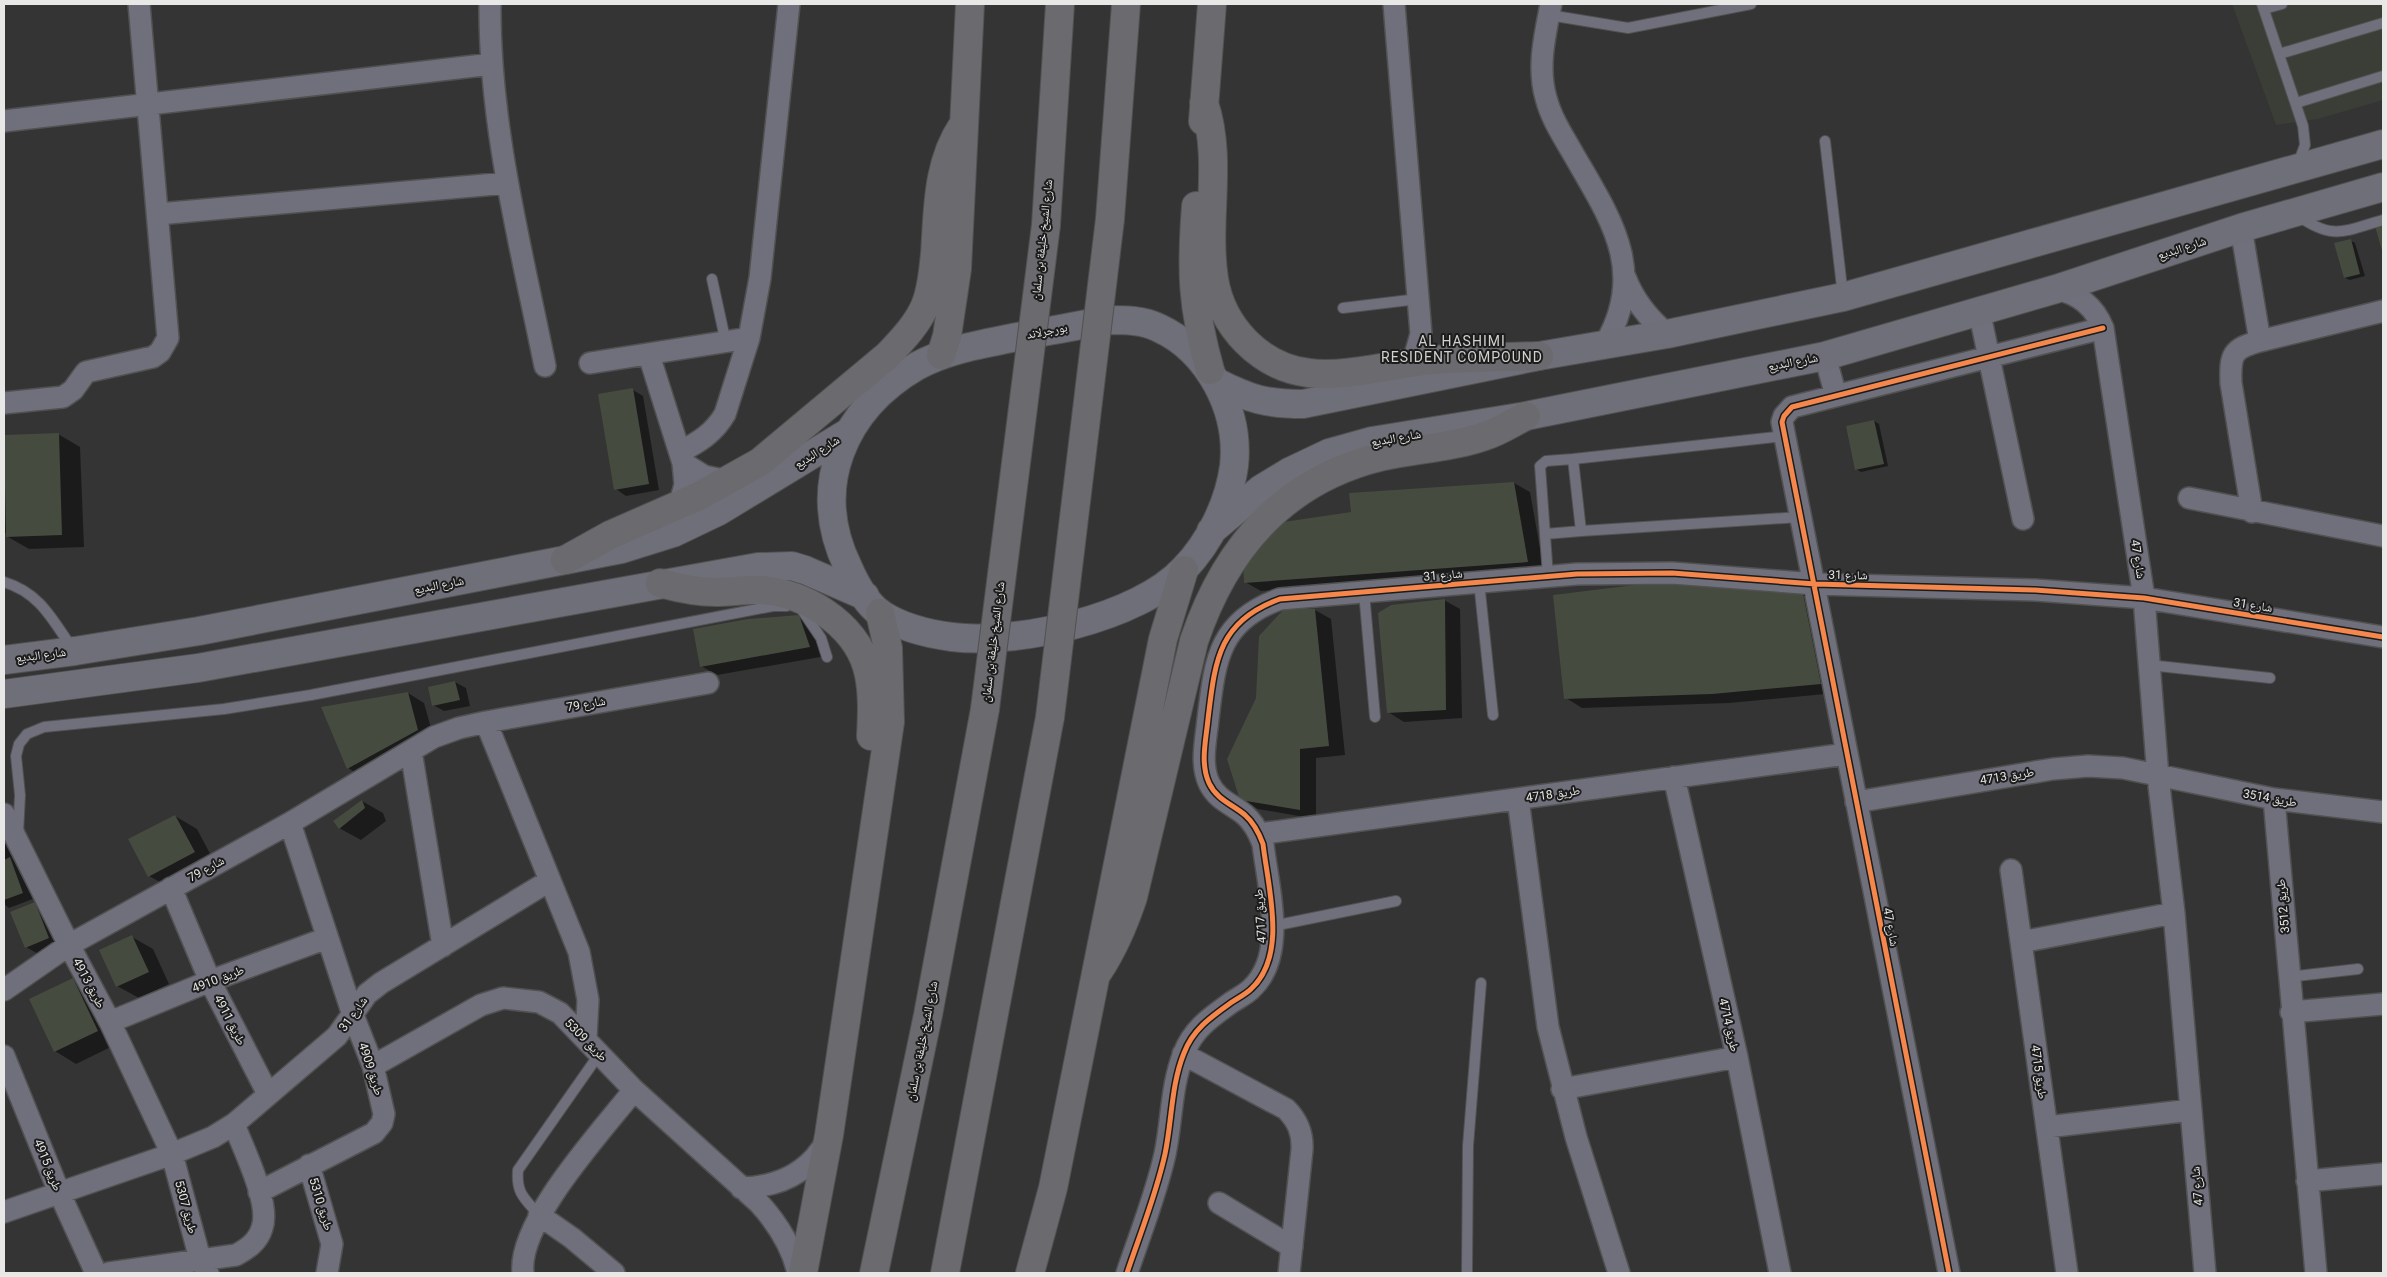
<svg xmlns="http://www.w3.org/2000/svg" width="2387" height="1277" font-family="Roboto,'Noto Naskh Arabic',sans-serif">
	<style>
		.built { fill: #3a3e36 }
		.shadow { fill: #0007 }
		.building { fill: #464b3f }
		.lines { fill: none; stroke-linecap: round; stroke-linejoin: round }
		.service-casing { stroke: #505150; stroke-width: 12 }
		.minor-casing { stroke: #505150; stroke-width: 24 }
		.primary-casing { stroke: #505150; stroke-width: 30 }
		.motorway-casing { stroke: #505150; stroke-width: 30 }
		.service { stroke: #6f707c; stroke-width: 10 }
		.minor { stroke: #6f707c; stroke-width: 21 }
		.primary { stroke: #6e6f78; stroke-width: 28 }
		.motorway { stroke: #6a6a6f; stroke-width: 28 }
		.motorway-bridge-casing { stroke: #505150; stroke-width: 30; stroke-linecap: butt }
		.motorway-bridge { stroke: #6a6a6f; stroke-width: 28 }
		.cycleway-casing { stroke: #1b1c1b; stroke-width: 8 }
		.cycleway { stroke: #f5874c; stroke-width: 5 }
		.labels { text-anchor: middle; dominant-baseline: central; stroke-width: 4; stroke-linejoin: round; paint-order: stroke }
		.street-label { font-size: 12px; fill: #e8e9e7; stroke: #1b1c1b }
		.neighbourhood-label { font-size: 14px; letter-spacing: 1px; fill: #d0d2ce; stroke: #1b1c1b }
	</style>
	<rect width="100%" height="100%" fill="#333433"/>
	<path class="built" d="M 2232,4 L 2383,4 L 2383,100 L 2318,119 L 2276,125 Z"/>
	<path class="shadow" d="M 2350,240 L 2355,243 L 2365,276 L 2350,280 L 2345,278 Z
		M 633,390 L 643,396 L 659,490 L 626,496 L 616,489 Z
		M 1874,421 L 1879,424 L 1888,466 L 1861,472 L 1856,469 Z
		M 58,434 L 80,447 L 84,547 L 29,549 L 8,537 L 7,533 L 4,533 L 4,436 Z
		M 1514,483 L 1530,492 L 1544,571 L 1261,591 L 1245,582 L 1352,513 Z
		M 1803,594 L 1819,603 L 1836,693 L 1729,703 L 1582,708 L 1566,698 Z
		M 1444,600 L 1460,609 L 1462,718 L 1404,722 L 1388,712 Z
		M 1315,610 L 1331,619 L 1345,755 L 1316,758 L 1316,819 L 1258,809 L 1241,799 L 1257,698 Z
		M 798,617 L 815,626 L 826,656 L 717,675 L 701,666 Z
		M 455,682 L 466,688 L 470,706 L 444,711 L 433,705 Z
		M 408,693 L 424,703 L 434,739 L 364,778 L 348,768 Z
		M 362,801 L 383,813 L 386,821 L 361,840 L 339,828 Z
		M 4,810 L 33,899 L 9,908 L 4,904 L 4,861 L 6,860 L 4,859 Z
		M 175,816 L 197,829 L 216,865 L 171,888 L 149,876 Z
		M 35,904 L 57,916 L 70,951 L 47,959 L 26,947 Z
		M 132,937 L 153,949 L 169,984 L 139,998 L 117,986 Z
		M 73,979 L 95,992 L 119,1043 L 76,1064 L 55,1051 Z"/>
	<path class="building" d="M 2383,224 L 2383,254 L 2375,226 Z
		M 2351,239 L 2360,274 L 2344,278 L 2334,243 Z
		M 633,388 L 649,484 L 614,490 L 598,394 Z
		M 1874,420 L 1884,464 L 1855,470 L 1846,426 Z
		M 59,433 L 62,535 L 6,537 L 4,435 Z
		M 1514,482 L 1528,562 L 1244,583 L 1243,558 L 1277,523 L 1351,512 L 1349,493 Z
		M 1676,580 L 1803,593 L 1821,684 L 1712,694 L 1564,699 L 1553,595 Z
		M 1445,599 L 1446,710 L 1387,713 L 1378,613 L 1391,605 Z
		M 1284,609 L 1315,609 L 1329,746 L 1300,749 L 1300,810 L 1240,800 L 1227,759 L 1256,698 L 1259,636 Z
		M 799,615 L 810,647 L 700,667 L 693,629 L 748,619 Z
		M 455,681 L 460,700 L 432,706 L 428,687 Z
		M 408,692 L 418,730 L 347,769 L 321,707 Z
		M 362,800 L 365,808 L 339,829 L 333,821 Z
		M 175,815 L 195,852 L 148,877 L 128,839 Z
		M 10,857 L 23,893 L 4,900 L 4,860 Z
		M 35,902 L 49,938 L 25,948 L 10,912 Z
		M 132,935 L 149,972 L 116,987 L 99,950 Z
		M 73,978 L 98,1031 L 54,1052 L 29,999 Z"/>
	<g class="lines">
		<g class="service-casing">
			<path id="service" d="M 2262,4 L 2303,126 L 2305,145 L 2298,164
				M 2264,9 L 2282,4
				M 1549,15 L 1628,28 L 1751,4
				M 2279,54 L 2383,23
				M 2296,103 L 2383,76
				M 1825,141 L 1843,296
				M 2297,215 C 2333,241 2344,231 2383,220
				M 712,279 L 726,343
				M 1343,308 L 1418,299
				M 1784,436 L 1573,459 L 1581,531 L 1800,517
				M 1545,534 L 1581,531
				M 1548,576 L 1540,466 L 1546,461 L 1573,459
				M 4,582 C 40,593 52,619 72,648
				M 1479,582 L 1493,715
				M 1364,592 L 1375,717
				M 802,610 L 821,638 L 827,657
				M 2149,665 L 2270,678
				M 18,834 L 20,795 L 16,756 L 19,744 L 27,734 L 44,727 L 224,709 L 311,695 L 773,606 L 787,606
				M 1273,926 L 1396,901
				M 2288,977 L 2358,969
				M 539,1215 C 524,1198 516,1193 518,1170 L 600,1053
				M 1467,1273 L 1468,1146 L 1481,983"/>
		</g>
		<g class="minor-casing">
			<path id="minor" d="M 490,4 C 489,126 521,247 545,366
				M 1394,4 L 1421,334 L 1413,362
				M 1551,4 C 1545,35 1537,67 1546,98 C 1551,117 1561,133 1571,150 C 1608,215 1649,269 1605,344
				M 4,121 L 492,64
				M 158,214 L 507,183
				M 2241,228 L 2260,341
				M 1625,277 C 1634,301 1648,318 1667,334
				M 2056,289 C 2079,294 2094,306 2103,328 L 2144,598 L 2158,777 L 2174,913 L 2205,1273
				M 1979,310 L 2023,519
				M 649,355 L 683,463 L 685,485 L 679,506
				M 1825,356 L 1836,396
				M 590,363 L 749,338
				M 4,403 L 63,397 L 73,390 L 86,372 L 153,357 L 160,352 L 168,338 L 139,4
				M 680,452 C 699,442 714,433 725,414 L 749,338 L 760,278 L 789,4
				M 683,463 L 704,476 L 728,481
				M 2189,498 L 2383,536
				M 2252,512 L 2231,383 C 2230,354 2232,349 2260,341 L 2383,311
				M 486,722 L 579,952 L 588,1000 L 586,1038
				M 411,751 L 443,946
				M 1674,777 L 1737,1057 L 1780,1273
				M 1518,799 L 1548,1027 L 1576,1137 L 1619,1273
				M 2274,799 L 2316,1273
				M 1856,802 L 2053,769 L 2088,766 L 2123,768 L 2274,799 L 2383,812
				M 4,814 L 69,945 L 110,1022 L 172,1154 L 200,1259 L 208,1273
				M 1259,834 L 1846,754
				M 2011,870 L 2067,1273
				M 171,888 L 210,981 L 268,1094
				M 2021,942 L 2174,913
				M 4,990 L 69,945 L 290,823 L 434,737 L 459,728 L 486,722 L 708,683
				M 2291,1012 L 2383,1004
				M 110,1022 L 210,981 L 327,938
				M 1183,1054 L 1286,1109 C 1298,1121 1303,1133 1302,1150 L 1289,1273
				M 4,1056 L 59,1192 L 96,1273
				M 373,1066 L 481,1005 L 503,998 L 539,1002 L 560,1013 L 634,1090 L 759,1203 C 778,1224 792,1246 798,1273
				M 1562,1089 L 1737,1057
				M 2047,1127 L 2191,1110
				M 309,1165 L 332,1244 L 327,1273
				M 2307,1181 L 2383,1174
				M 741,1188 C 778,1187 809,1173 827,1140
				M 259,1192 L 374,1133 L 382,1123 L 384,1114 L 373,1066 L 353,1015 L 290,823
				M 1219,1203 L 1292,1247
				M 4,1212 L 172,1154 L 213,1137 L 234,1124 L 337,1036 L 367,994 L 381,983 L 549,881
				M 539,1215 L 572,1238 L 614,1273
				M 109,1273 L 236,1255 C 247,1249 258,1242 262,1228 C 271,1203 243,1149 234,1124
				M 523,1273 C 517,1222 603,1130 634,1090
				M 1127,1273 C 1140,1234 1156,1195 1165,1154 C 1172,1121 1171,1085 1184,1053 C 1193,1029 1211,1017 1232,1002 C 1238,998 1246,994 1251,989 C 1288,955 1268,888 1263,844 C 1259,833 1254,823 1245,815 C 1232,804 1217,800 1209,783 C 1200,763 1206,740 1208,719 C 1215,661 1218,621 1280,599 L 1577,574 L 1672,573 L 1815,584 L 2035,590 L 2144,598 L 2383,637
				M 1949,1273 L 1782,422 L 1784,416 L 1792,407 L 2103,328"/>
		</g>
		<g class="primary-casing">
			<path id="primary" d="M 1108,320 C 1125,320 1143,320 1159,328 C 1209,351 1240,411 1234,466 C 1229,503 1210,542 1184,569 C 1139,618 1017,645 952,637 C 929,634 901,627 881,614 C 867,604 855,583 848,567 C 809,487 843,409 917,366 C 948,349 983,344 1017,337 C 1047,331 1077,326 1108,320 Z
				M 1218,383 C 1250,399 1266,404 1303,404 L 1539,356 L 1667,334 L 1843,297 L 2383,144
				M 1211,531 L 1261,489 L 1289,472 L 1329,453 L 1372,441 L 1526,416 L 1825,356 L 2056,289 L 2241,228 L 2383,187
				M 4,660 L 75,651 L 199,631 L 622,549 L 673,533 L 719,511 L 849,432
				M 4,694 L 198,668 L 758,567 L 792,566 L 805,570 L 865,596"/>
		</g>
		<g class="motorway-casing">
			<path id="motorway" d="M 1204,103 C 1223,160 1205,220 1214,279 C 1222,327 1260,367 1309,373 C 1346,378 1396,363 1433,360 C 1468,357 1504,357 1539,356
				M 1203,121 L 1212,4
				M 1196,206 C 1191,270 1192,307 1210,370
				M 1110,219 L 1126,4
				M 1046,225 L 1060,4
				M 941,355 L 947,336 L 957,269 L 970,4
				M 565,560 L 610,535 L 699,496 L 760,462 L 888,355 C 901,341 917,325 925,306 C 932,290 933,271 935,254 C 938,209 937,163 963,125
				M 660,583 C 678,588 697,592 716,592 C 734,592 753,588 770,591 C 813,597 860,629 869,675 C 873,695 872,716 871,736
				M 1098,972 C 1114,948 1124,924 1133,897 L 1194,641 C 1225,549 1282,481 1380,457 C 1414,449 1451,448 1485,436 C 1499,432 1512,423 1526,416
				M 803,1273 L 829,1135 L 890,722 L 888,648 L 880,613
				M 874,1273 L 928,1015 L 985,709
				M 945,1273 L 1050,717
				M 1030,1273 L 1053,1188 L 1163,639 L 1184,570"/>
		</g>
		<use href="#service" class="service"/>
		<use href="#minor" class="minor"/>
		<use href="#primary" class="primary"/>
		<use href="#motorway" class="motorway"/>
		<g class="motorway-bridge-casing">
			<path id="motorway-bridge" d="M 985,709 L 1046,225
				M 1050,717 L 1110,219"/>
		</g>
		<use href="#motorway-bridge" class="motorway-bridge"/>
		<g class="cycleway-casing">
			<path id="cycleway" d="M 1127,1273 C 1140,1234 1156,1195 1165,1154 C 1172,1121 1171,1085 1184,1053 C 1193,1029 1211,1017 1232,1002 C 1238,998 1246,994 1251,989 C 1288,955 1268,888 1263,844 C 1259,833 1254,823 1245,815 C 1232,804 1217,800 1209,783 C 1200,763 1206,740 1208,719 C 1215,661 1218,621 1280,599 L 1577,574 L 1672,573 L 1815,584 L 2035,590 L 2144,598 L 2383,637
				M 1949,1273 L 1782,422 L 1784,416 L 1792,407 L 2103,328"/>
		</g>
		<use href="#cycleway" class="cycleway"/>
	</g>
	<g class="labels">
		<g class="street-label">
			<text transform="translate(1042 240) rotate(-84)">شارع الشيخ خليفة بن سلمان</text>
			<text transform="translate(2182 248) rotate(-18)">شارع البديع</text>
			<text transform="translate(1047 331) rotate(-11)">بورجرلاند</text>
			<text transform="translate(1793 362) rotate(-11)">شارع البديع</text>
			<text transform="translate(1396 438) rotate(-10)">شارع البديع</text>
			<text transform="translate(817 452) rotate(-32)">شارع البديع</text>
			<text transform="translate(2138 559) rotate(81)">شارع 47</text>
			<text transform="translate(1443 575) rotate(-5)">شارع 31</text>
			<text transform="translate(1848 575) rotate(1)">شارع 31</text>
			<text transform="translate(439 585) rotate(-11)">شارع البديع</text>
			<text transform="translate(2253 605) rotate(9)">شارع 31</text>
			<text transform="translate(993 642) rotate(-83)">شارع الشيخ خليفة بن سلمان</text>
			<text transform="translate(41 655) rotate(-7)">شارع البديع</text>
			<text transform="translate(586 704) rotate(-10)">شارع 79</text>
			<text transform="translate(2007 776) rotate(-9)">طريق 4713</text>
			<text transform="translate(1553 794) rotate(-8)">طريق 4718</text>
			<text transform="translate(2270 798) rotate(10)">طريق 3514</text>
			<text transform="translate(206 869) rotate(-29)">شارع 79</text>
			<text transform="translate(2283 906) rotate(-95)">طريق 3512</text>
			<text transform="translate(1260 916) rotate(-94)">طريق 4717</text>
			<text transform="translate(1891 927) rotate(79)">شارع 47</text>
			<text transform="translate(218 979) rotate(-21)">طريق 4910</text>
			<text transform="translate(89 983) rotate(62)">طريق 4913</text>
			<text transform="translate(353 1014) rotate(-54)">شارع 31</text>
			<text transform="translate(230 1020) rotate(63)">طريق 4911</text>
			<text transform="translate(1729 1025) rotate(77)">طريق 4714</text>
			<text transform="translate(586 1040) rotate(45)">طريق 5309</text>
			<text transform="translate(922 1041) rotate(-79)">شارع الشيخ خليفة بن سلمان</text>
			<text transform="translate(371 1069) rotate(72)">طريق 4909</text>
			<text transform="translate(2039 1072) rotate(82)">طريق 4715</text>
			<text transform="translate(48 1165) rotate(68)">طريق 4915</text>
			<text transform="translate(2197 1186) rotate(-95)">شارع 47</text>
			<text transform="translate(321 1204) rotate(73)">طريق 5310</text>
			<text transform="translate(186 1207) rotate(75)">طريق 5307</text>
		</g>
		<g class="neighbourhood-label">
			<text x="1462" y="341">AL HASHIMI<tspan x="1462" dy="16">RESIDENT COMPOUND</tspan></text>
		</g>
	</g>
	<rect width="2387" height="1277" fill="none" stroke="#e8e9e7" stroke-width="10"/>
</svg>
